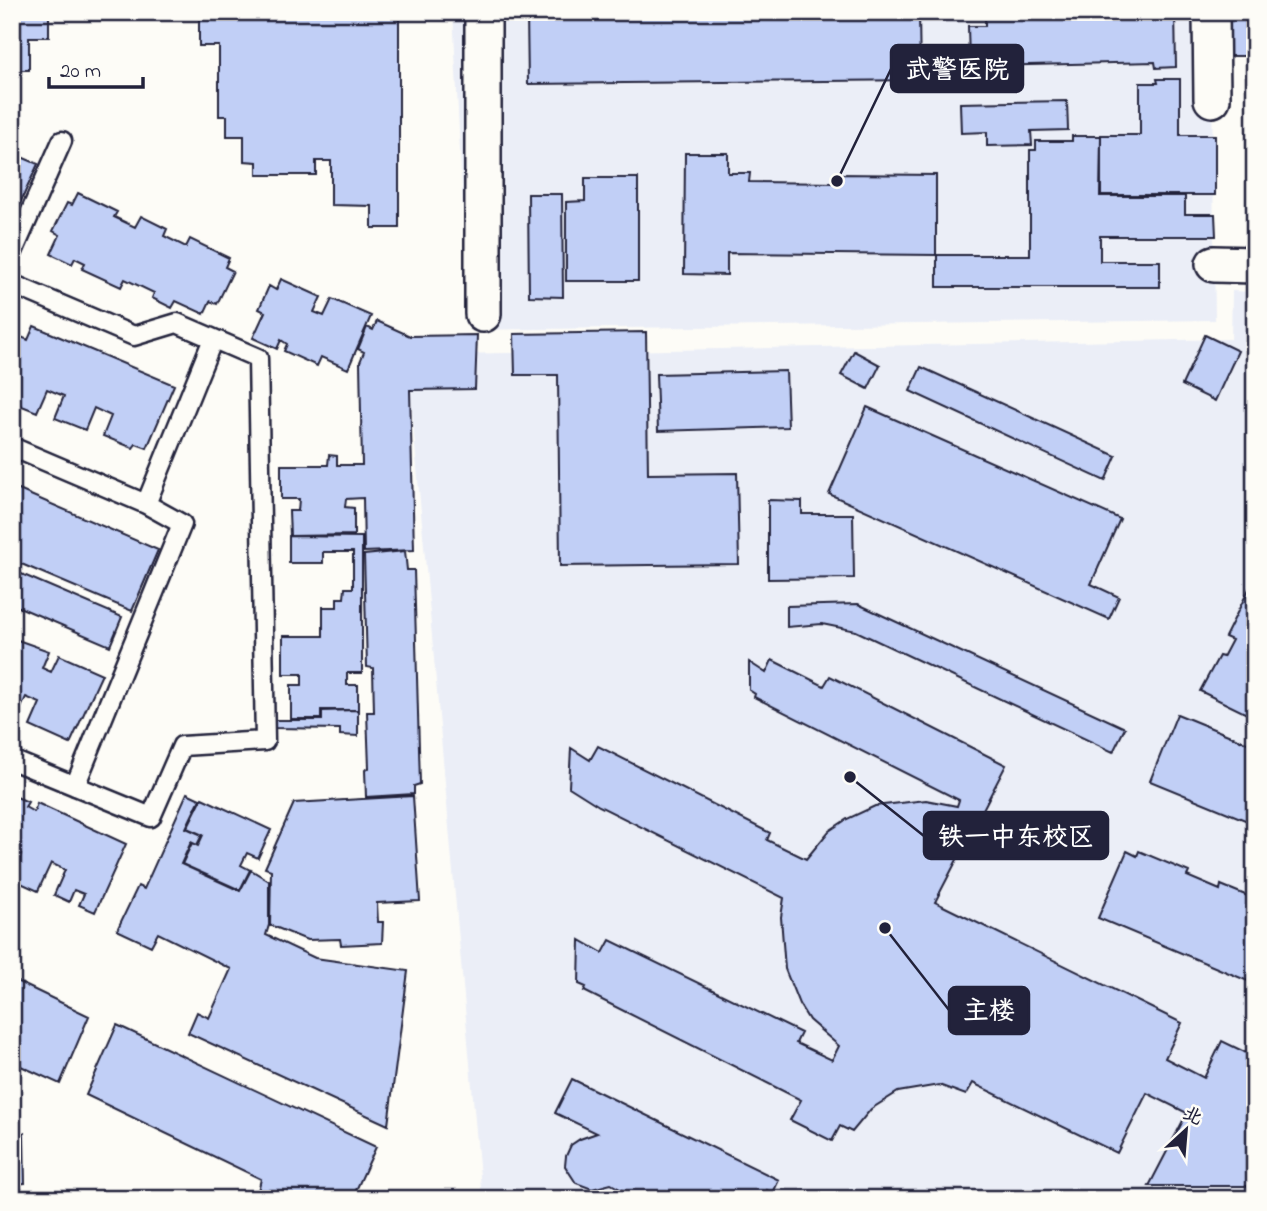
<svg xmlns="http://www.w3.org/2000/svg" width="1267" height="1211" font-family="'Indie Flower','LXGW WenKai TC',sans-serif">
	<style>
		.built { fill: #ebeef7 }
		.building { fill: #c1cff6; stroke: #22223b; stroke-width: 2 }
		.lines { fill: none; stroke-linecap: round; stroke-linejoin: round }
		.lane-casing { stroke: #22223b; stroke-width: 23 }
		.street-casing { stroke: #22223b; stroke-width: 40 }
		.lane { stroke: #fdfcf7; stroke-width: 18 }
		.street { stroke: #fdfcf7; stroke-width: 35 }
		.leader { fill: none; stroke: #22223b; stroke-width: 2.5 }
		.callout-dot { fill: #22223b; stroke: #fdfcf7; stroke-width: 2.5 }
		.callout { fill: #22223b; stroke: #22223b; stroke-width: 2.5 }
		.callout-label { font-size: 26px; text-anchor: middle; font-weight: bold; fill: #fff }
	</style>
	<rect width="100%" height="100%" fill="#fdfcf7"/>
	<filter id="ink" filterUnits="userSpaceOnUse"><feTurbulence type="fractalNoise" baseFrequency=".0143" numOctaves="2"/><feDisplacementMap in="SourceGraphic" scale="14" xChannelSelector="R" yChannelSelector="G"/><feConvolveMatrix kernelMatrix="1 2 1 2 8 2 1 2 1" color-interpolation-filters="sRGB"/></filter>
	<g filter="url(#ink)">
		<path class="built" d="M 453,12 L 1211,12 L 1215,320 L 469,330 Z
			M 1232,291 L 1255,292 L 1255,1199 L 482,1199 L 407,355 L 1231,339 Z"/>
		<path class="building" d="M 12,12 L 49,12 L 49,37 L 29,37 L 29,70 L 12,70 Z
			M 199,12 L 399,12 L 399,228 L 372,228 L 372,206 L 331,205 L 331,161 L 316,161 L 316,175 L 257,175 L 257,162 L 244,161 L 244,136 L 227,136 L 227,116 L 219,116 L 219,46 L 199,46 Z
			M 527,12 L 919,12 L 920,80 L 528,84 Z
			M 985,12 L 1175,12 L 1176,67 L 1156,68 L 1155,62 L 985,66 L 985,60 L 969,60 L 968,26 L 985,26 Z
			M 1211,12 L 1255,12 L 1255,56 L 1211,56 Z
			M 1157,79 L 1180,79 L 1180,135 L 1215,135 L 1215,195 L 1101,195 L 1101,135 L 1140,135 L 1140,83 L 1158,83 Z
			M 1067,101 L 1068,130 L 1031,131 L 1032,145 L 987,146 L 987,132 L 961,133 L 960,103 Z
			M 1072,136 L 1101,136 L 1100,196 L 1185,196 L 1185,214 L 1215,214 L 1216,236 L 1100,236 L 1100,261 L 1160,261 L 1160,287 L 937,287 L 937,255 L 1030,255 L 1030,150 L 1036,150 L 1036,141 L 1072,141 Z
			M 12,153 L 38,164 L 21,201 L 12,197 Z
			M 685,153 L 728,153 L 728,173 L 750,173 L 749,182 L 838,183 L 838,174 L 936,175 L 936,255 L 727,253 L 727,275 L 684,274 Z
			M 1251,160 L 1255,160 L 1255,224 L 1251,224 Z
			M 585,178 L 638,178 L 638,281 L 566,281 L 566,202 L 585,201 Z
			M 78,193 L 117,212 L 114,217 L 135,227 L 141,216 L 167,229 L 164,236 L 186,247 L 190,239 L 229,258 L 225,267 L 233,271 L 217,304 L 210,301 L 204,314 L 176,301 L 172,308 L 152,298 L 154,293 L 125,279 L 121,287 L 82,269 L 85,263 L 75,258 L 72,264 L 51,254 L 60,235 L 53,231 L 67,203 L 72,205 Z
			M 528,194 L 562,194 L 563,297 L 529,296 Z
			M 281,279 L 321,297 L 314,312 L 324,316 L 332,299 L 371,316 L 348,369 L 321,357 L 317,366 L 284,351 L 287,344 L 281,340 L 277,349 L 253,338 L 265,312 L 259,309 L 269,286 L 276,290 Z
			M 377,321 L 410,336 L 477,335 L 475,389 L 410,390 L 414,550 L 364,552 L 363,498 L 346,499 L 345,507 L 354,508 L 354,535 L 290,536 L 289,511 L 298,511 L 299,499 L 281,499 L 281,465 L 328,465 L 329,455 L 337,456 L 337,465 L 362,465 L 360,362 L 364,352 L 358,349 L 367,327 L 373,330 Z
			M 34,326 L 174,385 L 147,448 L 136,444 L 133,448 L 103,436 L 111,416 L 94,408 L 85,430 L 55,418 L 64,396 L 47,389 L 37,412 L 12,402 L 12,351 L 19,336 L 28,340 Z
			M 646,332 L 648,474 L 737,473 L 739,564 L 560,566 L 558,375 L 515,375 L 514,334 Z
			M 1205,335 L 1238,351 L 1215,401 L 1182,385 Z
			M 854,351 L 880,365 L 868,389 L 841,375 Z
			M 921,367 L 1116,456 L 1105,481 L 910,391 Z
			M 786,371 L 788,427 L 658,431 L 656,374 Z
			M 867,407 L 1120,519 L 1091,584 L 1119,597 L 1109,619 L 829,494 Z
			M 12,487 L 158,550 L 132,611 L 12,560 Z
			M 768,500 L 802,501 L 802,514 L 853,514 L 854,578 L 768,579 Z
			M 289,536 L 362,537 L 362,673 L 347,673 L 347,685 L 358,685 L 358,710 L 321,710 L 321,719 L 291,719 L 291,685 L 302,685 L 302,674 L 283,674 L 283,636 L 323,636 L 323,607 L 337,607 L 337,598 L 344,598 L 345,588 L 353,588 L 353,552 L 323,552 L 323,563 L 289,563 Z
			M 405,551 L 407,570 L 414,570 L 420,784 L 414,786 L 414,794 L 366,797 L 365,770 L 369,768 L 367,712 L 374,712 L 373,668 L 367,667 L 364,555 Z
			M 12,570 L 122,617 L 110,646 L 12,604 Z
			M 1255,577 L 1255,718 L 1200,691 L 1219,656 L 1223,657 L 1232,640 L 1225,637 Z
			M 858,604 L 1125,728 L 1113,752 L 856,631 L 822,624 L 787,627 L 787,606 Z
			M 12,638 L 49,651 L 42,668 L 51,672 L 59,655 L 102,674 L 70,744 L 30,726 L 40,703 L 26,697 L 15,721 L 12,719 Z
			M 772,660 L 824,686 L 830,676 L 1006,765 L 935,902 L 1182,1023 L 1165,1058 L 1204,1078 L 1222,1041 L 1255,1057 L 1255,1186 L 1149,1186 L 1187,1113 L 1147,1093 L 1117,1153 L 973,1083 L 966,1095 L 939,1085 L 898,1092 L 871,1109 L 852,1132 L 840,1126 L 832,1141 L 790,1120 L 801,1100 L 584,991 L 586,987 L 579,984 L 580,940 L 603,953 L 610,940 L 801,1033 L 796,1043 L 832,1060 L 839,1046 L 809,1020 L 799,1004 L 785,969 L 781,917 L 784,898 L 599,806 L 569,787 L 571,748 L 590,760 L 598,746 L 770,833 L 767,840 L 806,859 L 829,831 L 847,819 L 875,806 L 926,800 L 957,806 L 959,800 L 754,697 L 755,694 L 749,690 L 749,662 L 766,673 Z
			M 358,710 L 358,736 L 340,735 L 340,729 L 275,728 L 275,720 L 322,720 L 322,711 Z
			M 1177,714 L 1255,746 L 1255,824 L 1150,781 Z
			M 187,793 L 200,799 L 186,828 L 202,835 L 197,845 L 191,842 L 181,864 L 240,891 L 251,870 L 269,881 L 269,925 L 266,935 L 315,958 L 408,971 L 388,1125 L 188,1033 L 197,1012 L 209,1018 L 231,969 L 158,933 L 151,946 L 117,930 L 138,886 L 144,889 Z
			M 12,795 L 28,802 L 25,807 L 34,812 L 37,803 L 126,844 L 95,912 L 79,905 L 84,894 L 74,890 L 69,902 L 54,895 L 65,870 L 51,863 L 38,891 L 12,879 L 21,854 L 12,850 Z
			M 413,796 L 420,901 L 377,903 L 378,922 L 383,922 L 382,943 L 341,945 L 340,939 L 307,940 L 270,925 L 271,870 L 265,868 L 294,803 Z
			M 202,798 L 271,830 L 258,858 L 247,853 L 241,865 L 250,870 L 240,890 L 182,864 L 192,843 L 198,846 L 203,835 L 187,828 Z
			M 1127,851 L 1137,856 L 1139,851 L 1189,872 L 1187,876 L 1220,890 L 1221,885 L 1255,899 L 1255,984 L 1098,918 Z
			M 12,979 L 89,1016 L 60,1084 L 12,1062 Z
			M 117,1025 L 376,1147 L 352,1199 L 256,1199 L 261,1179 L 86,1095 Z
			M 572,1079 L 779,1180 L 773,1193 L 767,1190 L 763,1199 L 638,1199 L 611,1184 L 592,1189 L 576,1183 L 565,1166 L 566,1156 L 571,1145 L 580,1139 L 597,1133 L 555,1113 Z
			M 12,1132 L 24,1133 L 25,1183 L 12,1184 Z"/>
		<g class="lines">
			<g class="lane-casing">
				<path id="lane" d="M 12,254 L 62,141
					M 12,284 L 134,336 L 177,323 L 258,358 L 265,741 L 182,746 L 151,817 L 12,760
					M 12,447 L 146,504 L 182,524 L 75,786
					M 146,504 L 213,339"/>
			</g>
			<g class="street-casing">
				<path id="street" d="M 483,12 L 483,314
					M 1211,12 L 1212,99
					M 1214,264 L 1255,265"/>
			</g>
			<use href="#lane" class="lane"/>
			<use href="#street" class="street"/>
		</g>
	</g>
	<path class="leader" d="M837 181L891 69M850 777L924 836M885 928L949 1010"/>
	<g class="callout-dot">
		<circle cx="837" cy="181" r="7"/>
		<circle cx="850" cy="777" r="7"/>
		<circle cx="885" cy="928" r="7"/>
	</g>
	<g class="callout">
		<rect x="891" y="45" width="132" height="47" rx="7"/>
		<rect x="924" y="812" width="184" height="47" rx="7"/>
		<rect x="949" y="987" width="80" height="47" rx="7"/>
	</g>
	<g class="callout-label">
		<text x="957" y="78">武警医院</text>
		<text x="1016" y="845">铁一中东校区</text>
		<text x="989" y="1019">主楼</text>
	</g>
	<rect width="1267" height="1211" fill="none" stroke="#fdfcf7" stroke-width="42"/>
	<rect x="21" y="21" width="1225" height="1169" fill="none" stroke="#22223b" stroke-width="2.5" filter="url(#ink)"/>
	<g transform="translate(1186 1130) rotate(26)" stroke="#fdfcf7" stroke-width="5" paint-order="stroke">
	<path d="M0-5L12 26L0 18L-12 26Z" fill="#22223b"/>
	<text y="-10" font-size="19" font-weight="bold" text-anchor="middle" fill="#22223b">北</text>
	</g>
	<path d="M49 77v10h94v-10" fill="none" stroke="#22223b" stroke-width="3.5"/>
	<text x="60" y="77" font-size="21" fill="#22223b" stroke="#fdfcf7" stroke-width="5" paint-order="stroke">20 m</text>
</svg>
